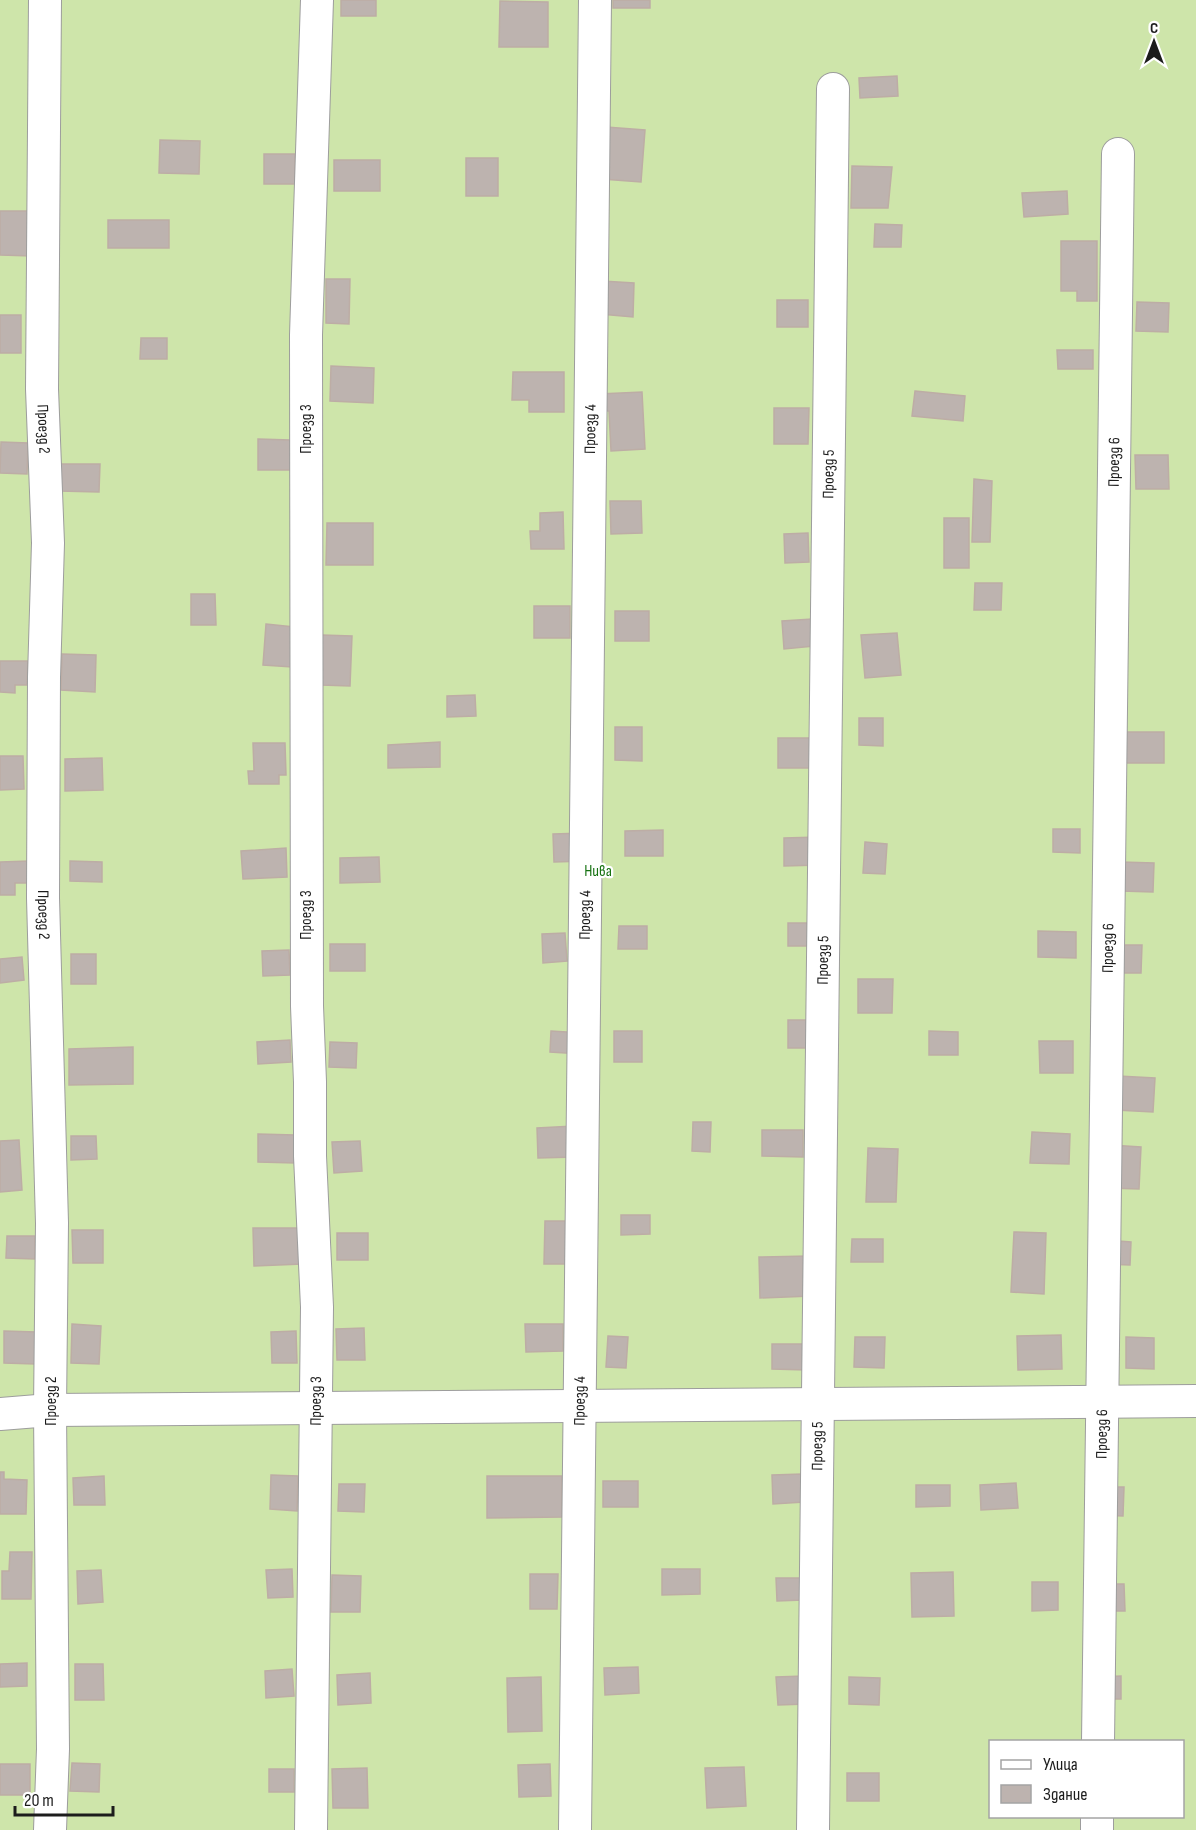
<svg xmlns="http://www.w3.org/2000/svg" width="1196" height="1830" font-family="'Sofia Sans Condensed',sans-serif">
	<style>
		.grass { fill: #cee5aa; fill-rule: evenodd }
		.building { fill: #bdb3af; stroke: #bdada5; stroke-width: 1.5 }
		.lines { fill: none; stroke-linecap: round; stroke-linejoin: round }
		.minor-casing { stroke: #9d9d9d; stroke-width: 34 }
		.minor { stroke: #fff; stroke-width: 32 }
		.labels { text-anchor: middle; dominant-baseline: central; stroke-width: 4.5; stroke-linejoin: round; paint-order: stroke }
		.street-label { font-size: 16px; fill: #1c1c1c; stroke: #fff }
		.park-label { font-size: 16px; fill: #167211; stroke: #fff }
	</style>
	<rect width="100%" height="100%" fill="#ede8e2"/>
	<path class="grass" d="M 0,0 L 1196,0 L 1196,1830 L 0,1830 ZM 990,1742 L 1182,1742 L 1182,1816 L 990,1816 Z"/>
	<path class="building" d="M 341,0 L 376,0 L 376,16 L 341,16 Z
		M 613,0 L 650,0 L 650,8 L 613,8 Z
		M 500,1 L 548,2 L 548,47 L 499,47 Z
		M 897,76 L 898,96 L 860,98 L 859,78 Z
		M 606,127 L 645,130 L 641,182 L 602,179 Z
		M 160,140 L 200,141 L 199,174 L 159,173 Z
		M 264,154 L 295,154 L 295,184 L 264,184 Z
		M 466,158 L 498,158 L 498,196 L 466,196 Z
		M 334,160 L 380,160 L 380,191 L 334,191 Z
		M 852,166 L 892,167 L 888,208 L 851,208 Z
		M 1067,191 L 1068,214 L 1024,217 L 1022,193 Z
		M 0,211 L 31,211 L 31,256 L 0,255 Z
		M 108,220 L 169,220 L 169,248 L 108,248 Z
		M 875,224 L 902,225 L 901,247 L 874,247 Z
		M 1061,241 L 1097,241 L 1097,301 L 1077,301 L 1077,291 L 1061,291 Z
		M 326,279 L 350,279 L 349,324 L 326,323 Z
		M 602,281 L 634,283 L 633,317 L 600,314 Z
		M 777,300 L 808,300 L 808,327 L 777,327 Z
		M 1137,302 L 1169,303 L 1168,332 L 1136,331 Z
		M 0,315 L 21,315 L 21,353 L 0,353 Z
		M 141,338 L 167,338 L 167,359 L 140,359 Z
		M 1057,350 L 1093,350 L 1093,369 L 1058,369 Z
		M 331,366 L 374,368 L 373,403 L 330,401 Z
		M 513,372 L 564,372 L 564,412 L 529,412 L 529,400 L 512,400 Z
		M 915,391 L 965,396 L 963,421 L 912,416 Z
		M 642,392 L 645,449 L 611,451 L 609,411 L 600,411 L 599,394 Z
		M 774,408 L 809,408 L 808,444 L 774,444 Z
		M 258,439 L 290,440 L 290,470 L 258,470 Z
		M 1,442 L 28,443 L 27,474 L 0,473 Z
		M 1135,455 L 1168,455 L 1169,489 L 1136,489 Z
		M 59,464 L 100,464 L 99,492 L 59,491 Z
		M 974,479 L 992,481 L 990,542 L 972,542 Z
		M 610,501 L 641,501 L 642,533 L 611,534 Z
		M 563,512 L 564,549 L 531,549 L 530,531 L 540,531 L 540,513 Z
		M 944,518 L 969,518 L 969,568 L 944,568 Z
		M 327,523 L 373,523 L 373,565 L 326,565 Z
		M 808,533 L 809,562 L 785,563 L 784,534 Z
		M 975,583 L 1002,583 L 1001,610 L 974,610 Z
		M 191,594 L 215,594 L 216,625 L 191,625 Z
		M 534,606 L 570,606 L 570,638 L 534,638 Z
		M 615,611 L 649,611 L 649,641 L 615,641 Z
		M 812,619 L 814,646 L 784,649 L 782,621 Z
		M 266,624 L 294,627 L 292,667 L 263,665 Z
		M 897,633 L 901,675 L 865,678 L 861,635 Z
		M 322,635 L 352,636 L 350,686 L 321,685 Z
		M 62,654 L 96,655 L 95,692 L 61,690 Z
		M 0,661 L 28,661 L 27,685 L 15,685 L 15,693 L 0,692 Z
		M 475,695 L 476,716 L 447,717 L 447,696 Z
		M 859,718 L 883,718 L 883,746 L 859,745 Z
		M 615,727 L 642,727 L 642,761 L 615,760 Z
		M 1126,732 L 1164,732 L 1164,763 L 1125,763 Z
		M 778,738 L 816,738 L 816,768 L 778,768 Z
		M 440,742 L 440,767 L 388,768 L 388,745 Z
		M 253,743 L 285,743 L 286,775 L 279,775 L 279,784 L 249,784 L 248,771 L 254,771 Z
		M 0,756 L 23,756 L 24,789 L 0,790 Z
		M 102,758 L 103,790 L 65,791 L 65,759 Z
		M 1053,829 L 1080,829 L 1080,853 L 1053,852 Z
		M 663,830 L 663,856 L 625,856 L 625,831 Z
		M 585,833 L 586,861 L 554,862 L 553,834 Z
		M 819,837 L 820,865 L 784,866 L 784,838 Z
		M 865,842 L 887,844 L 885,874 L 863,873 Z
		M 286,848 L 287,877 L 243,879 L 241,851 Z
		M 379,857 L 380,882 L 340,883 L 340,858 Z
		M 29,861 L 29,883 L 15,883 L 15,895 L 0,895 L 0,862 Z
		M 70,861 L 102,862 L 102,882 L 70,881 Z
		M 1121,862 L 1154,863 L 1153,892 L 1121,891 Z
		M 788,923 L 821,923 L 821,946 L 788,946 Z
		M 619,926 L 647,926 L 647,949 L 618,949 Z
		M 1038,931 L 1076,932 L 1076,958 L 1038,957 Z
		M 565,933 L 567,961 L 543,963 L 542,934 Z
		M 330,944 L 365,944 L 365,971 L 330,971 Z
		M 1119,945 L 1142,945 L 1141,973 L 1119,973 Z
		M 289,950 L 290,975 L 263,976 L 262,951 Z
		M 71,954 L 96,954 L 96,984 L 71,984 Z
		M 22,957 L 24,980 L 0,983 L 0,959 Z
		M 858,979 L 893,979 L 892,1013 L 858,1013 Z
		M 788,1020 L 818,1020 L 818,1048 L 788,1048 Z
		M 551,1031 L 582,1033 L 581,1054 L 550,1052 Z
		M 614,1031 L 642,1031 L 642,1062 L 614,1062 Z
		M 929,1031 L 958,1032 L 958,1055 L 929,1055 Z
		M 290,1040 L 291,1062 L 258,1064 L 257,1042 Z
		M 1039,1041 L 1073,1041 L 1073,1073 L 1040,1073 Z
		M 330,1042 L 357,1043 L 356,1068 L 329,1067 Z
		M 133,1047 L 133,1084 L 69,1085 L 69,1049 Z
		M 1118,1076 L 1155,1078 L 1153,1112 L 1116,1110 Z
		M 693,1122 L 711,1122 L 710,1152 L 692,1151 Z
		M 574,1126 L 575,1157 L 538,1158 L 537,1128 Z
		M 762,1130 L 803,1130 L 803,1157 L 762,1156 Z
		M 1032,1132 L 1070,1134 L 1069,1164 L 1030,1163 Z
		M 258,1134 L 295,1135 L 295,1163 L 258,1162 Z
		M 71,1136 L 96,1136 L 97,1159 L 71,1160 Z
		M 19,1140 L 22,1190 L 0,1192 L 0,1141 Z
		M 360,1141 L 362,1171 L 334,1173 L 332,1142 Z
		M 1110,1145 L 1141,1147 L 1139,1189 L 1108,1188 Z
		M 868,1148 L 898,1149 L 896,1202 L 866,1202 Z
		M 621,1215 L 650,1215 L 650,1234 L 621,1235 Z
		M 545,1221 L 567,1221 L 566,1264 L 544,1264 Z
		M 253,1228 L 301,1228 L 302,1264 L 254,1266 Z
		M 72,1230 L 103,1230 L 103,1263 L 73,1263 Z
		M 1014,1232 L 1046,1233 L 1044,1294 L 1011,1292 Z
		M 337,1233 L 368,1233 L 368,1260 L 337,1260 Z
		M 7,1236 L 35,1236 L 35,1259 L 6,1258 Z
		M 852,1239 L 883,1239 L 883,1262 L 851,1262 Z
		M 1105,1240 L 1131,1242 L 1130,1265 L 1104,1264 Z
		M 809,1256 L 811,1296 L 760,1298 L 759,1257 Z
		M 72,1324 L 101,1326 L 99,1364 L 71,1363 Z
		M 525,1324 L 563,1324 L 563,1351 L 526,1352 Z
		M 364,1328 L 365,1360 L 337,1360 L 336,1329 Z
		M 4,1331 L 36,1332 L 35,1364 L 4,1363 Z
		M 296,1331 L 297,1363 L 272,1363 L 271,1332 Z
		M 1061,1335 L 1062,1369 L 1018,1370 L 1017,1336 Z
		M 608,1336 L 628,1337 L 626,1368 L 606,1367 Z
		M 855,1337 L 885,1337 L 884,1368 L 854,1367 Z
		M 1126,1337 L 1154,1338 L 1154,1369 L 1126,1368 Z
		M 772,1344 L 806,1344 L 806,1370 L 772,1369 Z
		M 0,1472 L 4,1472 L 4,1479 L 27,1480 L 26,1514 L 0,1514 Z
		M 802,1474 L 804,1502 L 773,1504 L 772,1475 Z
		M 271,1475 L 298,1476 L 297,1511 L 270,1509 Z
		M 104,1476 L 105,1505 L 74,1505 L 73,1478 Z
		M 487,1476 L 562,1476 L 562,1517 L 487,1518 Z
		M 603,1481 L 638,1481 L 638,1507 L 603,1507 Z
		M 1016,1483 L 1018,1508 L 981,1510 L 980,1485 Z
		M 339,1484 L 365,1484 L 364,1512 L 338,1511 Z
		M 916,1485 L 950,1485 L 950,1506 L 916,1507 Z
		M 1098,1487 L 1124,1487 L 1123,1516 L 1097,1515 Z
		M 10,1552 L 32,1552 L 31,1599 L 2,1599 L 2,1571 L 9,1571 Z
		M 292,1569 L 293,1597 L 268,1598 L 266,1570 Z
		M 662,1569 L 700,1569 L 700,1594 L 662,1595 Z
		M 101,1570 L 103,1602 L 78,1604 L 77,1571 Z
		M 953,1572 L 954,1616 L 912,1617 L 911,1573 Z
		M 530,1574 L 558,1574 L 557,1609 L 530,1609 Z
		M 332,1575 L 361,1576 L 360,1612 L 331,1612 Z
		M 776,1578 L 803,1578 L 803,1600 L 777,1601 Z
		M 1032,1582 L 1058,1582 L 1058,1610 L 1032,1611 Z
		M 1100,1584 L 1124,1584 L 1125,1611 L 1101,1611 Z
		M 27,1663 L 27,1686 L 0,1687 L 0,1664 Z
		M 75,1664 L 103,1664 L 104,1700 L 75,1700 Z
		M 638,1667 L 639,1693 L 605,1695 L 604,1668 Z
		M 292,1669 L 294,1696 L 266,1698 L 265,1671 Z
		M 370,1673 L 371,1703 L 338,1705 L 337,1675 Z
		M 804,1676 L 806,1704 L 778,1705 L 776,1677 Z
		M 1121,1676 L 1121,1699 L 1095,1699 L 1095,1677 Z
		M 541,1677 L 542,1731 L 508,1732 L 507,1678 Z
		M 849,1677 L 880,1678 L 879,1705 L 849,1704 Z
		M 72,1763 L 100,1764 L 99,1792 L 70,1791 Z
		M 0,1764 L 30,1764 L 30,1795 L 0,1795 Z
		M 550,1764 L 551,1796 L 519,1797 L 518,1765 Z
		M 744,1767 L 746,1806 L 707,1808 L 705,1768 Z
		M 367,1768 L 368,1808 L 333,1808 L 332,1769 Z
		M 269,1769 L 294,1769 L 294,1792 L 269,1792 Z
		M 847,1773 L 879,1773 L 879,1801 L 847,1801 Z"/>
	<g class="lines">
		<g class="minor-casing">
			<g id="minor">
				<path id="s1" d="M 45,0 L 42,389 L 48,543 L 44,677 L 43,898 L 52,1223 L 50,1410 L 53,1749 L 50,1830"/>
				<path d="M 0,1414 L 50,1410 L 1196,1401"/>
				<path id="s2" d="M 1098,1742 L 1118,154"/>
				<path id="s3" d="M 311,1830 L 317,1307 L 310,1156 L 310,1082 L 307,1006 L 306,335 L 317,0"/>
				<path id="s4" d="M 575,1830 L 595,0"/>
				<path id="s5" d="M 813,1830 L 833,89"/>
				<path d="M 1097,1830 L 1097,1816"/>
			</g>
		</g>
		<use href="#minor" class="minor"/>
	</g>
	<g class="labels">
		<g class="street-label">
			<text stroke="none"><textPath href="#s1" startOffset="429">Проезд 2</textPath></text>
			<text transform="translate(306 429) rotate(-90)">Проезд 3</text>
			<text stroke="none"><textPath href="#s4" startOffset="1401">Проезд 4</textPath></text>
			<text stroke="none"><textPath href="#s2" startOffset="1280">Проезд 6</textPath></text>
			<text stroke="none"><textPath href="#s5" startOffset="1356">Проезд 5</textPath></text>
			<text stroke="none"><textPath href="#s1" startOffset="915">Проезд 2</textPath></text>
			<text transform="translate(306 915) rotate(-90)">Проезд 3</text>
			<text stroke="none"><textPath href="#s4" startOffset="915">Проезд 4</textPath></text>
			<text stroke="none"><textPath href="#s2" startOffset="794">Проезд 6</textPath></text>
			<text stroke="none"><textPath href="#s5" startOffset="870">Проезд 5</textPath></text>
			<text transform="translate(51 1401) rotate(-90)">Проезд 2</text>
			<text stroke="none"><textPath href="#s3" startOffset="429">Проезд 3</textPath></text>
			<text stroke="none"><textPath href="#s4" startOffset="429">Проезд 4</textPath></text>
			<text stroke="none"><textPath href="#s2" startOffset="308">Проезд 6</textPath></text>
			<text stroke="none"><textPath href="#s5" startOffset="384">Проезд 5</textPath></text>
		</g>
		<g class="park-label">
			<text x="598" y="871">Нива</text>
		</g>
	</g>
	<rect x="989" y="1740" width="195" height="78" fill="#ffffff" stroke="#a4a4a4" stroke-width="1.5"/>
	<rect x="1001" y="1760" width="30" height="9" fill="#ffffff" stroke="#a4a4a4" stroke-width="1.5"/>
	<text x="1043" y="1770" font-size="18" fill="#1c1c1c">Улица</text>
	<rect x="1001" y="1785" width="30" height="18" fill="#bdb3af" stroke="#a4a4a4" stroke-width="1.5"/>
	<text x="1043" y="1800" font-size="18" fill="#1c1c1c">Здание</text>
	<g transform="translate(1154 42)" stroke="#ffffff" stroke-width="4.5" paint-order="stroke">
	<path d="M0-4.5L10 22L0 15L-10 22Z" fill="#1c1c1c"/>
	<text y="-9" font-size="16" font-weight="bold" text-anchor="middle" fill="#1c1c1c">С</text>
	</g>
	<path d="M15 1806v9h98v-9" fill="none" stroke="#1c1c1c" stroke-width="3"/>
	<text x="24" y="1806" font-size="18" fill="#1c1c1c" stroke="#ffffff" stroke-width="4.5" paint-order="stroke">20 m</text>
</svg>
